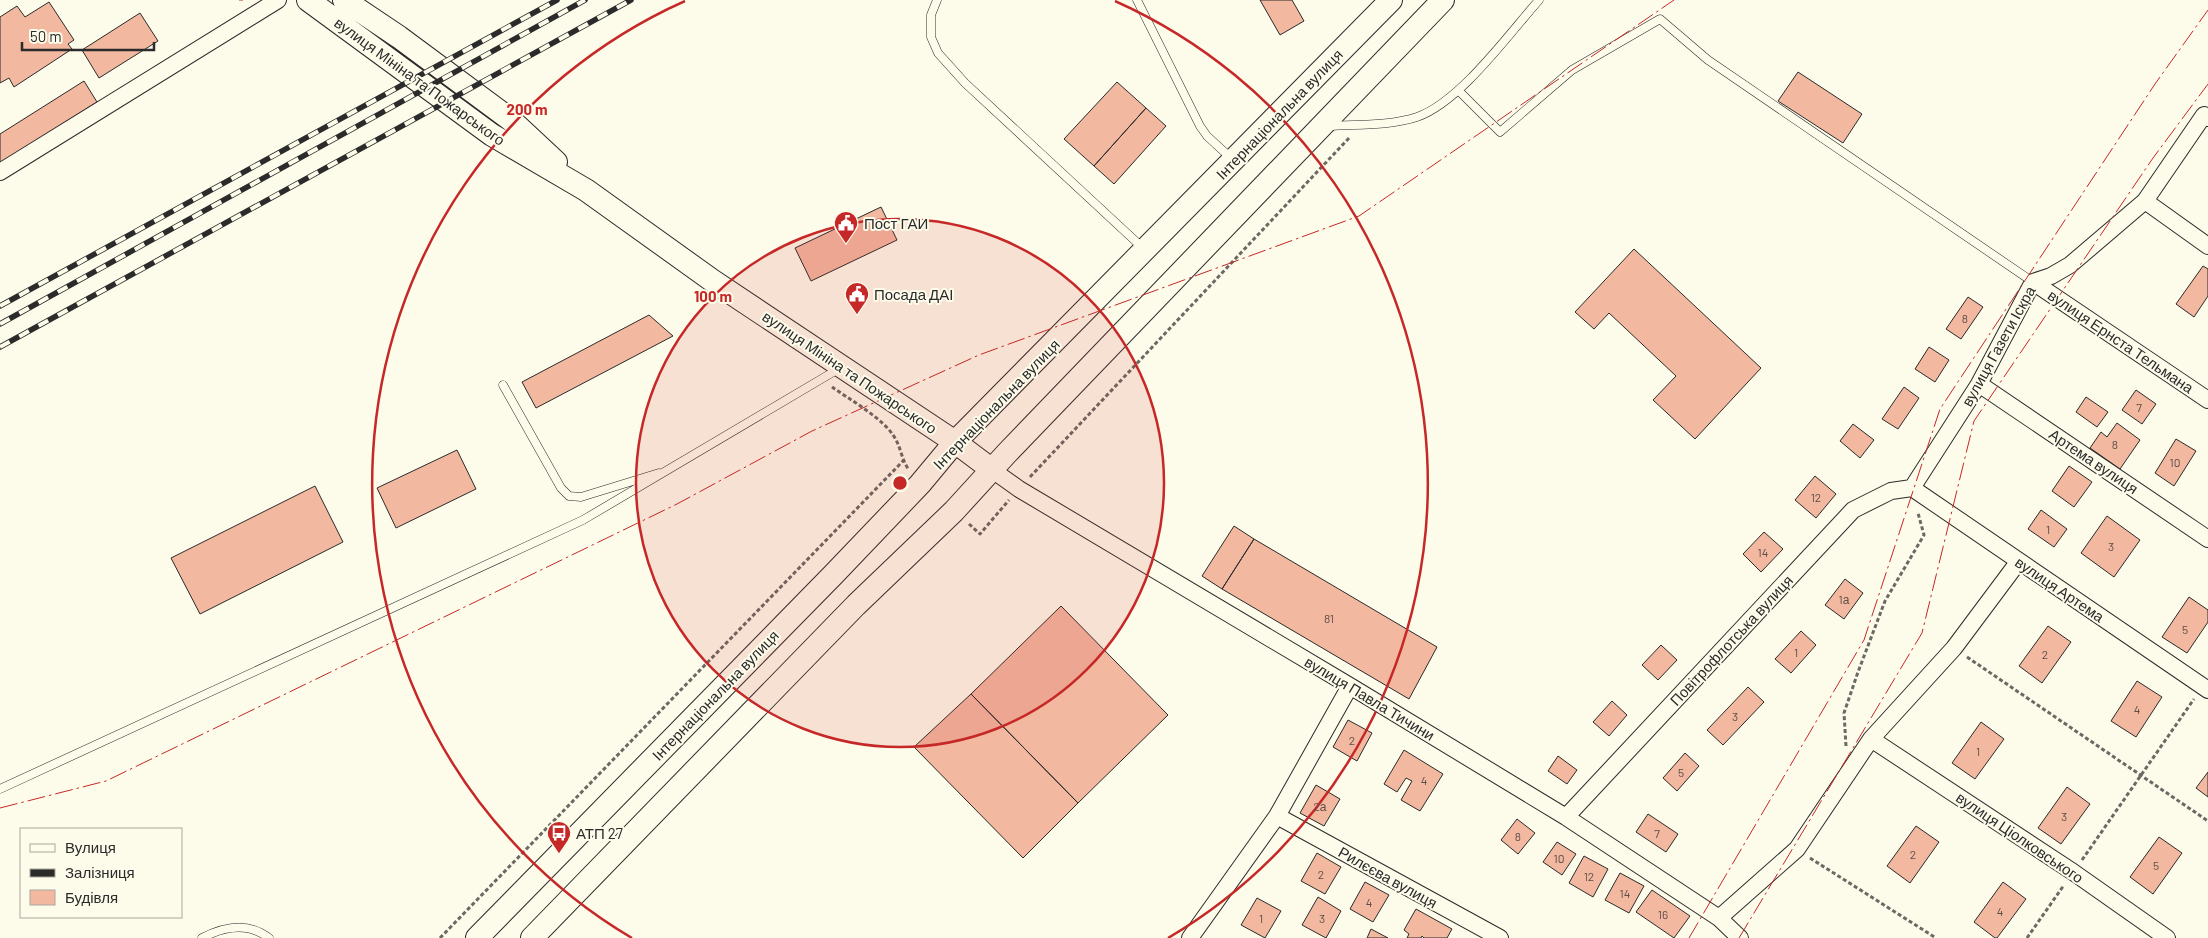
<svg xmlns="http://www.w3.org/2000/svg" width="2208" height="938" font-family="Barlow,sans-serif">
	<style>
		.building { fill: #f2b8a0; stroke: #2b2b2b }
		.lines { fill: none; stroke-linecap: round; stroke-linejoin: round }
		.lane-casing { stroke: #2b2b2b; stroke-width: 9 }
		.street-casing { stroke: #2b2b2b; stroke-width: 18 }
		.secondary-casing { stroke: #2b2b2b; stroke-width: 24 }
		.path { stroke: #6a6964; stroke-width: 3; stroke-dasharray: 4 2.5; stroke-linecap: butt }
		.lane { stroke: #fdfbea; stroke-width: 8 }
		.street { stroke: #fdfbea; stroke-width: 16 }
		.secondary { stroke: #fdfbea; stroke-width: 22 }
		.rail-casing { stroke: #2b2b2b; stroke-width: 5.5 }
		.rail { stroke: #fdfbea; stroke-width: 4; stroke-dasharray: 11; stroke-linecap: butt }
		.power { stroke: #c62828; stroke-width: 1; stroke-dasharray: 18 4 2.5 4; stroke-linecap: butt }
		.ring { fill: none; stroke: #c62828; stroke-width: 2.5 }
		.labels { text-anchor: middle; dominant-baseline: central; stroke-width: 4; stroke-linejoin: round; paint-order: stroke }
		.number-label { font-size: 12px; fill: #5d4e48 }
		.street-label { font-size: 15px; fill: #2b2b2b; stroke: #fdfbea }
		.poi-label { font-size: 15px; fill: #2b2b2b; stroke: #fdfbea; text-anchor: start }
		.centre { fill: #c62828; stroke: #fdfbea; stroke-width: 2.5 }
		.ring-label { font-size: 15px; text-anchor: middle; font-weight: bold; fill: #c62828; stroke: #fdfbea; stroke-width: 4; stroke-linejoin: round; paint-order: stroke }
	</style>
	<rect width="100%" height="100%" fill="#fdfbea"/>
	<path class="building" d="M 1260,0 L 1292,0 L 1304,21 L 1280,35 Z
		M 49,2 L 74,40 L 68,44 L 72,49 L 14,87 L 9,78 L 0,83 L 0,17 L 17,6 L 25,17 Z
		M 140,13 L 158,41 L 99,78 L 82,50 Z
		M 1798,72 L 1862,114 L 1843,143 L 1778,101 Z
		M 84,81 L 97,102 L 0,163 L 0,134 Z
		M 1117,82 L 1146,108 L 1094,166 L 1064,139 Z
		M 1146,108 L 1166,126 L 1114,184 L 1094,166 Z
		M 881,207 L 897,240 L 811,281 L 795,248 Z
		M 1634,249 L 1761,368 L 1695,439 L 1653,400 L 1676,376 L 1609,313 L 1594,329 L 1575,312 Z
		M 2203,266 L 2208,269 L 2208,296 L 2194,317 L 2176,304 Z
		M 1968,297 L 1983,307 L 1961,339 L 1946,329 Z
		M 649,315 L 673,336 L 536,408 L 522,382 Z
		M 1929,347 L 1949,360 L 1935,382 L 1915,369 Z
		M 1904,387 L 1919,398 L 1898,429 L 1882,419 Z
		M 2136,390 L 2156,404 L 2142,424 L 2122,410 Z
		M 2086,397 L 2108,412 L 2097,427 L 2076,412 Z
		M 2117,423 L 2140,440 L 2120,469 L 2090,448 L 2101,432 L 2107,437 Z
		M 1853,424 L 1874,440 L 1860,458 L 1840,441 Z
		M 2176,439 L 2196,451 L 2174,486 L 2155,473 Z
		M 457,450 L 476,489 L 396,528 L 377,488 Z
		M 2069,466 L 2092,482 L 2074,507 L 2052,491 Z
		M 1815,476 L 1836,494 L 1816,518 L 1795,500 Z
		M 315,486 L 343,542 L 200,614 L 171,558 Z
		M 2041,510 L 2067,529 L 2054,547 L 2028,529 Z
		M 2107,516 L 2140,540 L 2114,577 L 2081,553 Z
		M 1234,526 L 1254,539 L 1222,589 L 1202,576 Z
		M 1764,532 L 1783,549 L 1761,572 L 1743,554 Z
		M 1254,539 L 1437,647 L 1409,699 L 1222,589 Z
		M 1845,579 L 1863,593 L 1844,619 L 1825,605 Z
		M 2189,597 L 2208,610 L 2208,622 L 2187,653 L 2162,637 Z
		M 1061,606 L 1168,715 L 1078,803 L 971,694 Z
		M 2048,626 L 2071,642 L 2042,683 L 2019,666 Z
		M 1801,631 L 1816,645 L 1791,673 L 1775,659 Z
		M 1661,645 L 1677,660 L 1658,680 L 1642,665 Z
		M 2137,681 L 2162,697 L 2136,737 L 2111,721 Z
		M 1748,687 L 1764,702 L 1723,745 L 1707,730 Z
		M 971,694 L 1078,803 L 1023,858 L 914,747 Z
		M 1612,701 L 1627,715 L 1609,736 L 1593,722 Z
		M 1348,720 L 1372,733 L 1357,761 L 1333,747 Z
		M 1981,722 L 2004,739 L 1975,779 L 1952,763 Z
		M 1404,750 L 1443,774 L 1420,811 L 1401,800 L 1412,781 L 1406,778 L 1397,792 L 1384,784 Z
		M 1685,753 L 1699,766 L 1677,791 L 1663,778 Z
		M 1558,756 L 1577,770 L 1567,784 L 1548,771 Z
		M 2208,772 L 2208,797 L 2196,788 Z
		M 1316,785 L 1340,799 L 1324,826 L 1300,813 Z
		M 2067,787 L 2090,804 L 2061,844 L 2038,828 Z
		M 1648,814 L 1678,834 L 1666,852 L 1636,832 Z
		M 1517,819 L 1535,833 L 1518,854 L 1501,840 Z
		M 1916,826 L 1939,842 L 1910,883 L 1887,866 Z
		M 2159,837 L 2182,853 L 2153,894 L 2130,877 Z
		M 1557,842 L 1576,854 L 1562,875 L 1543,862 Z
		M 1317,853 L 1341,867 L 1325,894 L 1301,881 Z
		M 1584,856 L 1608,869 L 1593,897 L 1569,883 Z
		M 1620,873 L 1644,886 L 1629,913 L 1605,900 Z
		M 1365,882 L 1389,895 L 1373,922 L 1350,909 Z
		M 2003,882 L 2026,899 L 1997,938 L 1995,938 L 1974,922 Z
		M 1652,890 L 1690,916 L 1674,938 L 1636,912 Z
		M 1318,897 L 1341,911 L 1326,938 L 1302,925 Z
		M 1257,898 L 1281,911 L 1265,938 L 1241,925 Z
		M 1416,909 L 1452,929 L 1447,938 L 1424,938 L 1422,936 L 1421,938 L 1407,938 L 1409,934 L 1404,930 Z
		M 1371,929 L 1388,938 L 1367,938 Z"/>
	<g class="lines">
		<g class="lane-casing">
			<path id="lane" d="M 937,0 L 931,15 L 931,37 L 938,53 L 965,83 L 1144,249
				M 1137,0 L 1200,126 L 1207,136 L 1232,159
				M 1459,91 L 1500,132 L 1572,70 L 1660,19 L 1708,60 L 2033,282
				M 1330,126 C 1358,124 1390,126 1417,117 C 1460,102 1508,35 1539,0
				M 503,385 L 561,488 L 569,496 L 581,497 L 659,473
				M 0,789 L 583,520 L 840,368
				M 202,938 C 223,927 247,921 269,938"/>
		</g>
		<g class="street-casing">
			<path id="street" d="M 0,172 L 278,0
				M 2145,201 L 2208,246
				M 2033,282 L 2208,400
				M 1979,384 L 2208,539
				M 991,469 L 1019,489 L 1350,686 L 1566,817 L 1719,918 L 1740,938
				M 1912,488 L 1979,384 L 2033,282 L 2051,276 L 2070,265 L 2145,201 L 2204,115 L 2208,118
				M 1912,488 L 2208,690
				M 1871,739 L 2073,872 L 2167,938
				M 1277,816 L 1500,938
				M 1566,817 L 1853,510 L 1891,491 L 1912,488
				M 1719,918 L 1797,849 L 1871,739 L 1954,648 L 2019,561
				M 1190,938 L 1277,816 L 1350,686"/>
		</g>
		<g class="secondary-casing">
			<path id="secondary" d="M 308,0 L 492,135 L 586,190 L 713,281 L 955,442 L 991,469
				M 344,0 L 399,37 L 511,120 L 556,162
				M 477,938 L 833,575 L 920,484 L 955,442 L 1391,0
				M 532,938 L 856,605 L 954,511 L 1007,453 L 1443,0"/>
		</g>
		<path class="path" d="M 832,387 C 849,399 882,418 893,435 C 901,446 901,459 909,470
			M 1030,477 L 1349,138
			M 969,524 L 980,534 L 1009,500
			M 1967,657 L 2208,821
			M 1846,746 L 1844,713 L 1858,672 L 1885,601 L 1924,535 L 1918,513
			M 1810,858 L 1936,938
			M 2082,860 L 2194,699
			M 440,938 L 903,461
			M 2027,938 L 2064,885"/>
		<use href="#lane" class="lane"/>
		<use href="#street" class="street"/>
		<use href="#secondary" class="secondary"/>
		<g class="rail-casing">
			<path id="rail" d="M 0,306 L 557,0
				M 0,324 L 585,0
				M 0,347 L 631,0"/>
		</g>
		<use href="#rail" class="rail"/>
		<path class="power" d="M 239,0 L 243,0
			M 0,808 L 106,781 L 677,504 L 812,431 L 979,355 L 1359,216 L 1674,0
			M 1689,938 L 1864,640 L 1940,409 L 2155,84 L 2208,10
			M 1739,938 L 1922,633 L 1974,421 L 2153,158 L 2208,84"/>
	</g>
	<circle cx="900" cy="483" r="264" fill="#c62828" fill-opacity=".12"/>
	<g class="ring">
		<circle cx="900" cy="483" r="264"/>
		<path d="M632 938A528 528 0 0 1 685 1M1115 1A528 528 0 0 1 1168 938"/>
	</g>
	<defs>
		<g id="civic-pin" transform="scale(1.25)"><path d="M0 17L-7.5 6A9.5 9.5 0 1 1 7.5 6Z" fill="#c62828" stroke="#fdfbea"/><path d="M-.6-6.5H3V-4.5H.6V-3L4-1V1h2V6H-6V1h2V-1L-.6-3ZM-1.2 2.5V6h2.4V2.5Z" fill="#fff"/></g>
		<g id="bus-pin" transform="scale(1.25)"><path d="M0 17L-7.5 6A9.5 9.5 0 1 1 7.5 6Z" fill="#c62828" stroke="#fdfbea"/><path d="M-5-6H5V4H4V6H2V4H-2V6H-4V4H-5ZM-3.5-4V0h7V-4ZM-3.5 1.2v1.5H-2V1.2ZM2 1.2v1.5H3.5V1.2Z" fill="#fff"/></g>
	</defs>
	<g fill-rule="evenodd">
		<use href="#civic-pin" x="846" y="223"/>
		<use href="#civic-pin" x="857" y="294"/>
		<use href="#bus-pin" x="559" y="833"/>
	</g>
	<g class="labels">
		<g class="number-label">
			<text x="1965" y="318">8</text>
			<text x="2139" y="407">7</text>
			<text x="2115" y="444">8</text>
			<text x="2175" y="462">10</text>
			<text x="1816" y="497">12</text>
			<text x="2048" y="529">1</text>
			<text x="2111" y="546">3</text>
			<text x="1763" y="552">14</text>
			<text x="1844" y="599">1а</text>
			<text x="1329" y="618">81</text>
			<text x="2185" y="629">5</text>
			<text x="1796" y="652">1</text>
			<text x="2045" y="654">2</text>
			<text x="2137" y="709">4</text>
			<text x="1735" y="716">3</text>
			<text x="1352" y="740">2</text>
			<text x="1978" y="751">1</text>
			<text x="1681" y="772">5</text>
			<text x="1424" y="780">4</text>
			<text x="1320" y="806">2а</text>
			<text x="2064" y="816">3</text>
			<text x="1657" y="833">7</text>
			<text x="1518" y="836">8</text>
			<text x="1913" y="854">2</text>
			<text x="1559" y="858">10</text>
			<text x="2156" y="865">5</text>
			<text x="1321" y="874">2</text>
			<text x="1589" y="876">12</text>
			<text x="1625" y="893">14</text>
			<text x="1369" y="902">4</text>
			<text x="2000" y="911">4</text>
			<text x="1663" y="914">16</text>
			<text x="1261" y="918">1</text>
			<text x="1322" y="918">3</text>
		</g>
		<g class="street-label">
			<text transform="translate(420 81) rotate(36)">вулиця Мініна та Пожарського</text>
			<text transform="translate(1279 114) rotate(-46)">Інтернаціональна вулиця</text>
			<text transform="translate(2121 341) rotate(34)">вулиця Ернста Тельмана</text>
			<text transform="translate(1998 346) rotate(-61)">вулиця Газети Іскра</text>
			<text transform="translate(850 372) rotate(34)">вулиця Мініна та Пожарського</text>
			<text transform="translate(996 404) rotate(-46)">Інтернаціональна вулиця</text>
			<text transform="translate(2094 461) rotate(34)">Артема вулиця</text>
			<text transform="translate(2060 589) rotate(34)">вулиця Артема</text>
			<text transform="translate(1731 640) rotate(-47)">Повітрофлотська вулиця</text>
			<text transform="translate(715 695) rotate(-46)">Інтернаціональна вулиця</text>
			<text transform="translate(1370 698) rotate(31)">вулиця Павла Тичини</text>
			<text transform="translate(2020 837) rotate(34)">вулиця Ціолковського</text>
			<text transform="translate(1388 877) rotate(29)">Рилєєва вулиця</text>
		</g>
		<g class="poi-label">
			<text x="864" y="223">Пост ГАИ</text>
			<text x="874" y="294">Посада ДАІ</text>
			<text x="576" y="833">АТП 27</text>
		</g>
	</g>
	<circle cx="900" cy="483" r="8" class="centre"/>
	<g class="ring-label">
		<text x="527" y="115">200 m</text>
		<text x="713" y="302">100 m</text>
	</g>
	<rect x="20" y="828" width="162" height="90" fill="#fdfbea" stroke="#a9a89e"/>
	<rect x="30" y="844" width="25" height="8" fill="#fdfbea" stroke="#a9a89e"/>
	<text x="65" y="853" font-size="15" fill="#2b2b2b">Вулиця</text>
	<rect x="30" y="869" width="25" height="8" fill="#2b2b2b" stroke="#a9a89e"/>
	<text x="65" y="878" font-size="15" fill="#2b2b2b">Залізниця</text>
	<rect x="30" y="890" width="25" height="15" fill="#f2b8a0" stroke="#a9a89e"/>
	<text x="65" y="903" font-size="15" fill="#2b2b2b">Будівля</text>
	<path d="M22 42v8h132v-8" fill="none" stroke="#2b2b2b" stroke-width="2.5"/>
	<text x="30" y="42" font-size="15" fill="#2b2b2b" stroke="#fdfbea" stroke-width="4" paint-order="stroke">50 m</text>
</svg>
